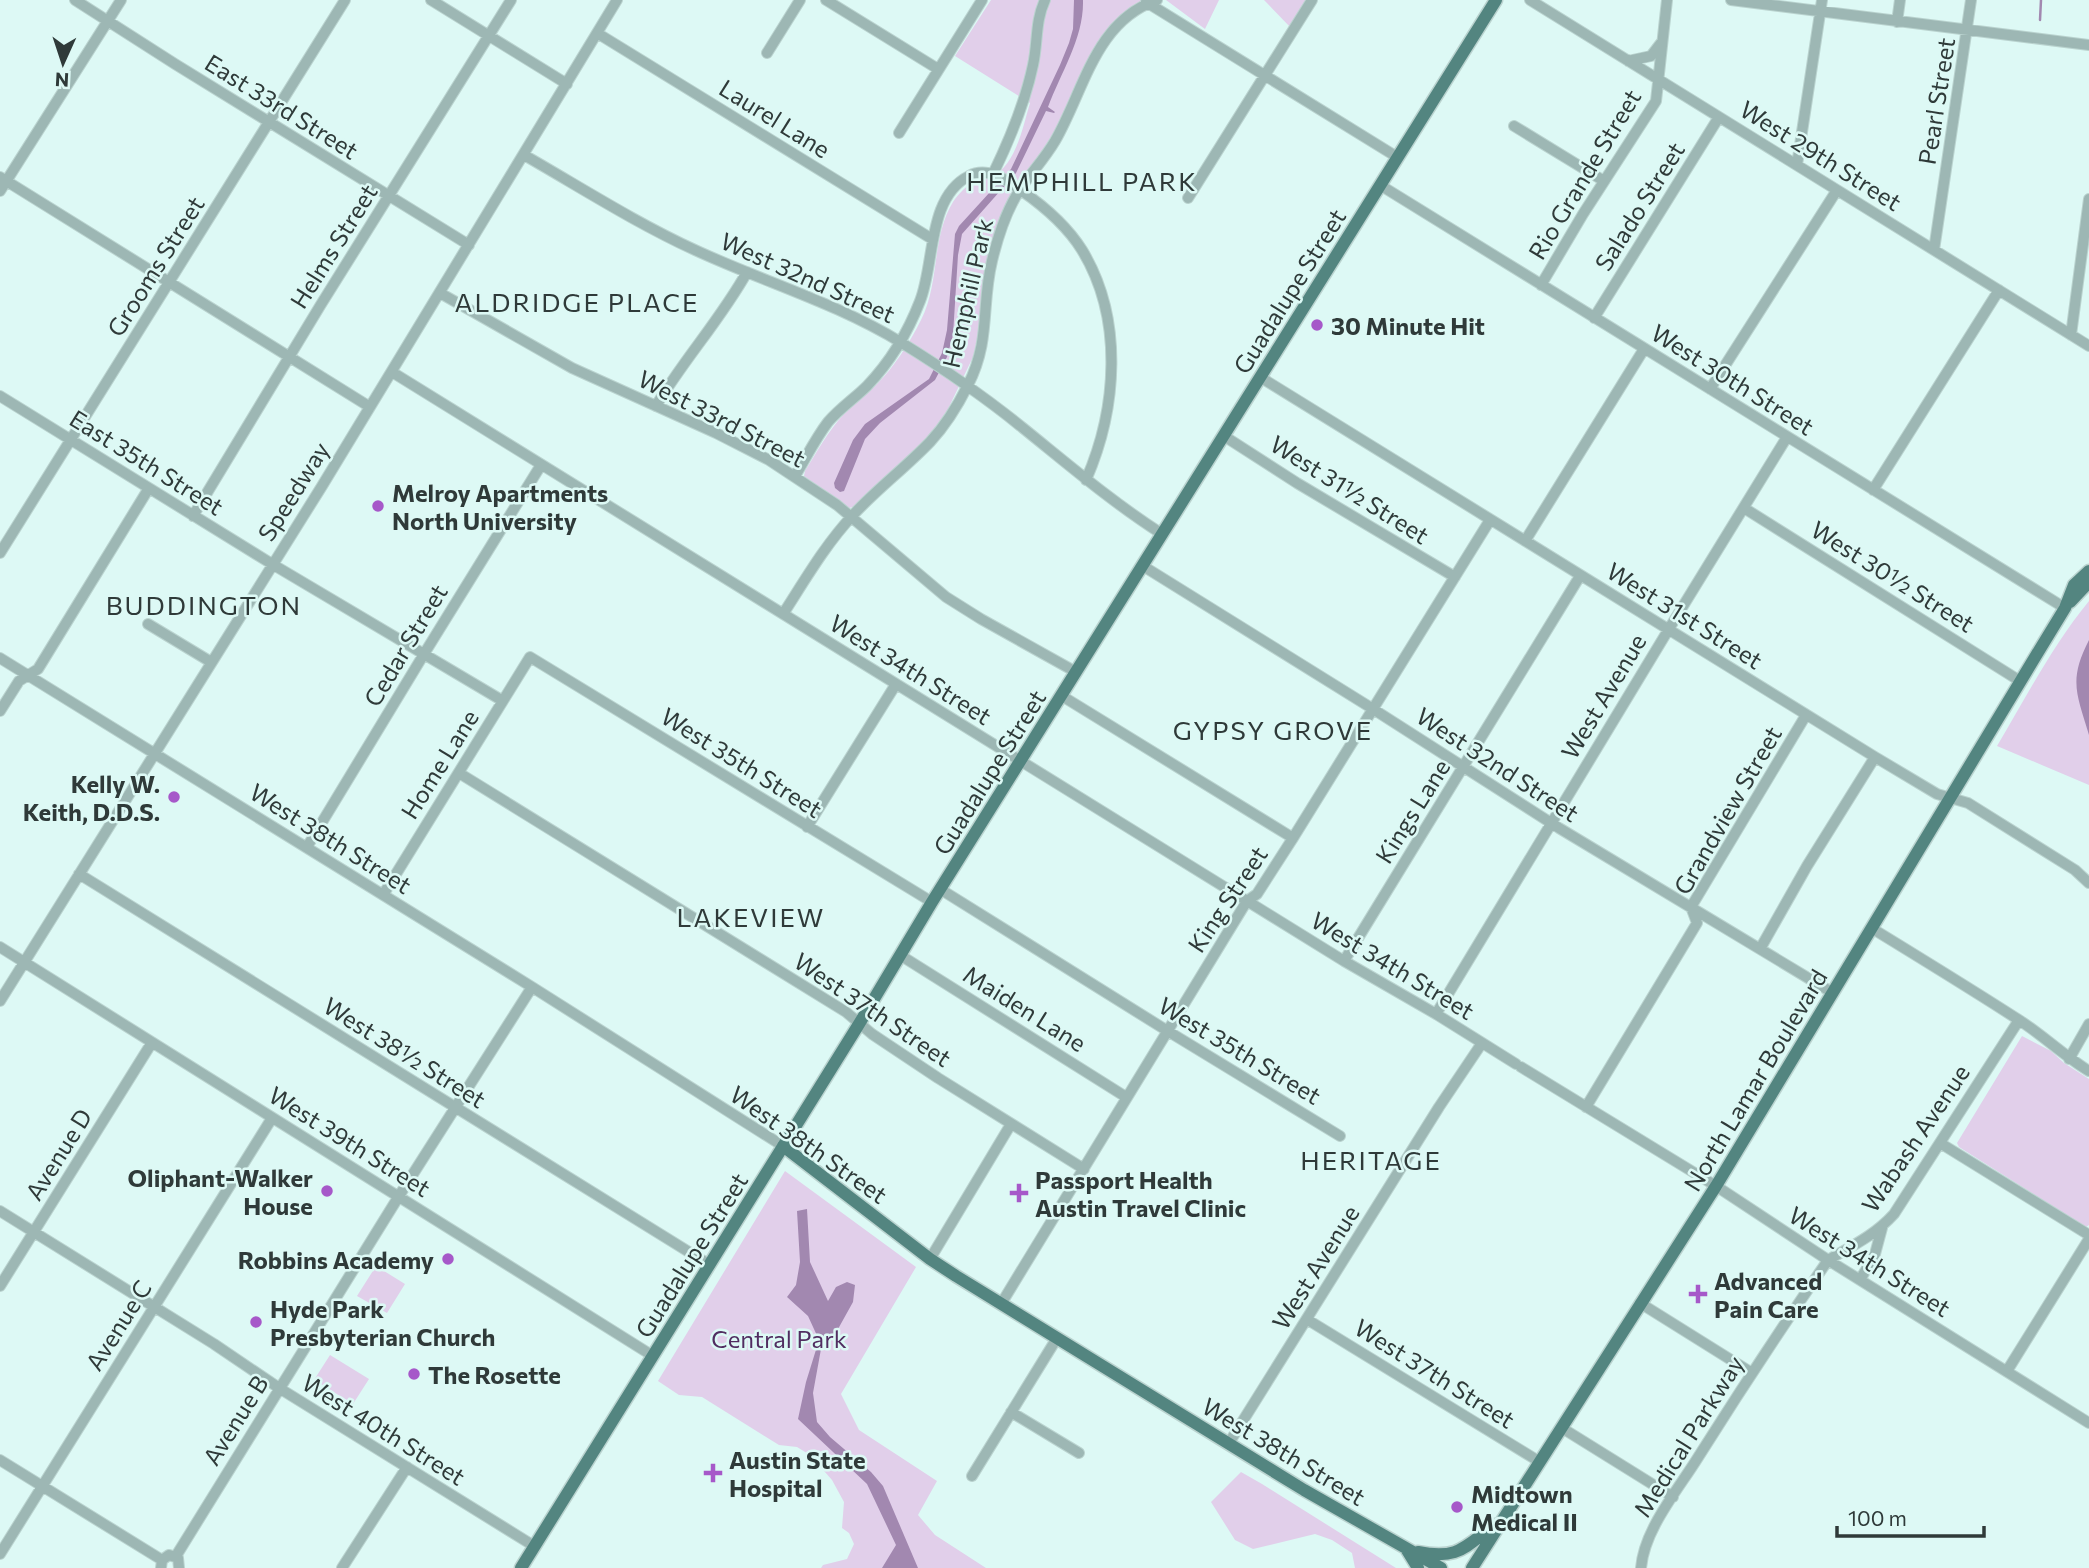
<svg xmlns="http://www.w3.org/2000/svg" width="2089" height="1568" font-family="Commissioner,sans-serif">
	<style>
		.green { fill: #e1cfea }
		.water { fill: #a288b0 }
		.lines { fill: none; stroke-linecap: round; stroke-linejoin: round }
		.stream { stroke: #a288b0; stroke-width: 2.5 }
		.minor-casing { stroke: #bad3cf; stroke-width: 12 }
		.major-casing { stroke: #bad3cf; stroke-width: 15 }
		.minor { stroke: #9db7b4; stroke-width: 10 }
		.major { stroke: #538580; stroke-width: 12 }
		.poi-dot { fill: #a658c9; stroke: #ddf9f5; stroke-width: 2.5 }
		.labels { text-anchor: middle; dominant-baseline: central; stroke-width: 5; stroke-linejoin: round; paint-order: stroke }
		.street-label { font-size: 24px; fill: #2f3a39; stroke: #ddf9f5 }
		.poi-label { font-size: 24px; font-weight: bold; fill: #2f3a39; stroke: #ddf9f5; text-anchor: start }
		.park-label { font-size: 24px; fill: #512d61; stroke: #ddf9f5 }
		.neighbourhood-label { font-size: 26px; letter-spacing: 2px; fill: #2f3a39; stroke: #ddf9f5 }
	</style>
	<rect width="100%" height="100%" fill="#ddf9f5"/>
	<path class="green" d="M 991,0 L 1142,0 L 1110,27 L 1092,53 L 1059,124 L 1005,209 L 988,256 L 979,330 L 973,357 L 948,409 L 931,434 L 912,453 L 853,507 L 849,508 L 804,476 L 805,471 C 817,452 828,431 844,414 C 854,404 866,395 876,385 C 894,367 909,344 921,320 C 940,283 931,238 953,202 C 958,194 967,185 976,181 C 981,178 987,179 991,177 C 1016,166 1023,126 1030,103 L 955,56 Z
		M 1166,0 L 1219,0 L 1205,29 Z
		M 1264,0 L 1308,0 L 1291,28 Z
		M 2089,601 L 2089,785 L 1997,746 C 2026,697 2053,645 2089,601 Z
		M 2022,1036 L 2051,1051 L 2064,1063 L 2089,1079 L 2089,1225 L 2086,1227 L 1959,1147 L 1957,1143 Z
		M 785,1171 L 916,1267 L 841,1394 L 859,1430 L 937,1481 L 918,1515 L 935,1535 L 986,1568 L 821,1568 L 823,1565 L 847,1559 L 854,1544 L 849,1533 L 842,1528 L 844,1502 L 832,1480 L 810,1455 L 797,1447 L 779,1445 L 702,1397 L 679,1395 L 658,1381 Z
		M 376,1266 L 405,1284 L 387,1313 L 357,1296 Z
		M 330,1355 L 369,1379 L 353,1404 L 314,1380 Z
		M 1241,1472 L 1262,1484 L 1396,1568 L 1355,1568 L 1352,1553 L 1332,1540 L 1315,1534 L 1253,1549 L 1235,1540 L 1211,1502 Z"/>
	<path class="water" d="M 1074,0 L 1083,0 C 1084,38 1061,72 1048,107 L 1055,112 L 1054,113 L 1046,111 L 1016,173 L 962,234 L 958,255 L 953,335 L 947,357 L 935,380 L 880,423 L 865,439 L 844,491 L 840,492 L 835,488 L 834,483 L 853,440 L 865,424 L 929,379 L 942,353 L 947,330 L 955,234 L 959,226 L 1011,169 L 1060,65 L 1069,43 L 1073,29 Z
		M 2089,640 L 2089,735 C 2077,694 2068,681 2089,640 Z
		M 807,1209 L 810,1262 L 828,1301 L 836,1287 L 847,1282 L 855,1285 L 853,1302 L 833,1338 L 821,1349 L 813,1393 L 817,1422 L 830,1437 L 871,1472 L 883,1486 L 918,1568 L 882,1568 L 896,1545 L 867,1484 L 798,1419 L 806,1382 L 819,1340 L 808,1316 L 787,1297 L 796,1285 L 800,1262 L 797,1211 Z"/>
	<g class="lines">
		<path class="stream" d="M 2040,20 L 2041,0"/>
		<g class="minor-casing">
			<path id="minor" d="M 75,0 L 175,64 L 469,245
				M 431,0 L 567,84
				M 826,0 L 938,69
				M 1530,0 L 2089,346
				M 1731,0 L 2089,45
				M 1146,2 L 1397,157
				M 1897,22 L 1900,0
				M 597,33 L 932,239
				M 767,53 L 800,0
				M 1628,61 L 1651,56 L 1661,43
				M 1514,126 L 1604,181
				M 899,133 L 982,0
				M 524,155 C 580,187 636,223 695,250 C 764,282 837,303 902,343 C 944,369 985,397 1023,428 C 1069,465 1112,502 1162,534
				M 1797,165 L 1822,0
				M 993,174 C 1010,139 1025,103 1033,65 C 1038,43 1035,21 1045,0
				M 0,177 L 370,407
				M 1380,185 L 2065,608
				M 0,191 L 121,0
				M 1188,198 L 1312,0
				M 1934,250 L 1971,0
				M 1541,285 L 1583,214 L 1656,101 L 1667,0
				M 440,293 L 572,368 L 716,433 L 769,460 L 837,505 L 946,597 L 981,619 L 1076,672
				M 1594,318 L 1719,117
				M 2071,335 L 2089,199
				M 392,372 L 1344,961 L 1436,1014 L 1516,1064
				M 1260,377 L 1875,757 L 1937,794 L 1968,803 L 2075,870 L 2089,883
				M 1710,389 L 1837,190
				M 0,396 L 272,564 L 503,701
				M 656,406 C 684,359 721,319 747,272
				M 1224,436 L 1297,483 L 1455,577
				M 795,476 C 806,458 815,439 828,422 C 840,408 855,398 867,386 C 891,361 908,332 920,301 C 935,264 927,197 969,176 C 987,166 1007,180 1022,191 C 1045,207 1067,226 1082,250 C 1124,319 1117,409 1086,480
				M 1873,490 L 1999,290
				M 1744,508 L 2020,681
				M 193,516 L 320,306 L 511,0
				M 1525,541 L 1644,349
				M 0,553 L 345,0
				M 1143,566 L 1373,709 L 1559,828 L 1833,993
				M 783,614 C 805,580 825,545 853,515 C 877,489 905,468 930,442 C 945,426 958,405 968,385 C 991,340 981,306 992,261 C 998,236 1006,210 1021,188 C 1032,172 1045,158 1055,141 C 1084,91 1095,21 1157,0
				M 148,624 L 211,662
				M 0,658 L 532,987 L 783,1146
				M 1062,696 L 1293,838
				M 0,711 L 19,681 L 38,669 L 149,488
				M 459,773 L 846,1012 L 872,1034 L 938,1078 L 1084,1169
				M 807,827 L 896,684
				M 307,847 L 424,654 L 541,465
				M 79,874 L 710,1265
				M 940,889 L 1166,1030 L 1340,1136
				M 383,895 L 530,657 L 932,902
				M 1873,929 C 1922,959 1971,989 2019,1020 C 2044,1036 2064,1056 2089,1071
				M 0,947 L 653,1356
				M 1760,949 L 1807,866 L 1875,757
				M 900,955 L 1126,1097
				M 1344,961 L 1580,576
				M 0,1001 L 322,486 L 617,0
				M 1436,1014 L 1664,637 L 1787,437
				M 2069,1059 L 2089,1024
				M 1521,1067 L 1716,1186 L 1828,1260 L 2089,1423
				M 1586,1107 L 1697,923 L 1691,907 L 1806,715
				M 1940,1143 L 2089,1235
				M 0,1211 L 214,1344 L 279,1388 L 534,1546
				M 930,1259 L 1011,1124
				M 1860,1280 L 1875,1254 L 1882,1228
				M 0,1286 L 151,1044
				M 1640,1303 L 1752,1373
				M 1001,1304 L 1242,909 L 1247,901 L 1257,894 L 1293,838 L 1490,520
				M 1308,1320 L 1540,1462
				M 2007,1371 L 2089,1239
				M 1011,1412 L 1079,1453
				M 1562,1428 L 1673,1497
				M 1229,1443 L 1439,1107 L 1482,1043
				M 0,1460 L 162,1560
				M 972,1476 L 1057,1338
				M 0,1554 L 272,1118
				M 176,1556 L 399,1196 L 532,987
				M 161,1568 L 162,1560 L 169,1555 L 178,1558 L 179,1568
				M 342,1568 L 407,1467
				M 1641,1568 C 1644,1530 1677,1491 1697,1459 C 1738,1394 1780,1330 1824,1266 L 1828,1260 C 1852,1246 1875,1235 1894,1214 L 2019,1020"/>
		</g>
		<g class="major-casing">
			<path id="major" d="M 2070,602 L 2089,582
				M 783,1146 L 930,1259 L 956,1276 L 1304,1490 L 1441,1568
				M 1407,1550 L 1418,1568
				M 1418,1552 C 1459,1560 1464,1547 1495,1525
				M 521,1568 L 859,1024 L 932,902 L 1496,0
				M 1472,1568 L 1716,1186 L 2040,649 L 2065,608 L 2074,585 L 2089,571"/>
		</g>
		<use href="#minor" class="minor"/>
		<use href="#major" class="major"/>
	</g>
	<g class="poi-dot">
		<circle cx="1317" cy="325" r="7"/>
		<circle cx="378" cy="506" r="7"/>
		<circle cx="174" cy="797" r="7"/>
		<circle cx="327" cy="1191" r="7"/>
		<path d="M1015.5 1182.5h7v7h7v7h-7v7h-7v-7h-7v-7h7z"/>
		<circle cx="448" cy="1259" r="7"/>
		<path d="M1694.5 1283.5h7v7h7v7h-7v7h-7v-7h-7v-7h7z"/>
		<circle cx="256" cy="1322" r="7"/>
		<circle cx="414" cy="1374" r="7"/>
		<path d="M709.5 1462.5h7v7h7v7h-7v7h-7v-7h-7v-7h7z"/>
		<circle cx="1457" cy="1507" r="7"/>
	</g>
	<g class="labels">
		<g class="street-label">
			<text transform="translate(1936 101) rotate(-81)">Pearl Street</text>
			<text transform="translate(282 106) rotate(32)">East 33rd Street</text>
			<text transform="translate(775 118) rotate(32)">Laurel Lane</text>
			<text transform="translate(1821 155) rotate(32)">West 29th Street</text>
			<text transform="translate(1584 174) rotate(-59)">Rio Grande Street</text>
			<text transform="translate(1639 206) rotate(-58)">Salado Street</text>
			<text transform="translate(333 246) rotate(-58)">Helms Street</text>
			<text transform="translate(155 266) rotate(-58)">Grooms Street</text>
			<text transform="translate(808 277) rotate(24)">West 32nd Street</text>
			<text transform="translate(1289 291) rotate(-58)">Guadalupe Street</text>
			<text transform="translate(967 293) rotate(-77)">Hemphill Park</text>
			<text transform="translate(1733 379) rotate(32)">West 30th Street</text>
			<text transform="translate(722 418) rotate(27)">West 33rd Street</text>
			<text transform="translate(147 462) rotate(32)">East 35th Street</text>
			<text transform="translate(1350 489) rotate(32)">West 31½ Street</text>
			<text transform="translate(293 491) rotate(-58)">Speedway</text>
			<text transform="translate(1893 576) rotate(32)">West 30½ Street</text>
			<text transform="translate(1685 615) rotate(32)">West 31st Street</text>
			<text transform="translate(405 645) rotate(-59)">Cedar Street</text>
			<text transform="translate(911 669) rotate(32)">West 34th Street</text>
			<text transform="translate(1603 696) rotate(-59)">West Avenue</text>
			<text transform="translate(742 762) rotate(32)">West 35th Street</text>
			<text transform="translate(439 764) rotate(-58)">Home Lane</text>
			<text transform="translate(1498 764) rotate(33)">West 32nd Street</text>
			<text transform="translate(989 772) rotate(-58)">Guadalupe Street</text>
			<text transform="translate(1727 810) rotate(-60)">Grandview Street</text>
			<text transform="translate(1412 811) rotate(-58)">Kings Lane</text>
			<text transform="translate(331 838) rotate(32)">West 38th Street</text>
			<text transform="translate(1227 899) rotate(-56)">King Street</text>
			<text transform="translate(1393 965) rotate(31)">West 34th Street</text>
			<text transform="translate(1025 1008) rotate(32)">Maiden Lane</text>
			<text transform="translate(873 1009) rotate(34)">West 37th Street</text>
			<text transform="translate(1240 1050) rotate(31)">West 35th Street</text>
			<text transform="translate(405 1052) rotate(32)">West 38½ Street</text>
			<text transform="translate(1755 1080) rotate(-59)">North Lamar Boulevard</text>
			<text transform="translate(1915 1138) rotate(-56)">Wabash Avenue</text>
			<text transform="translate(350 1141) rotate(32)">West 39th Street</text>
			<text transform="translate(809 1144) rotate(35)">West 38th Street</text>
			<text transform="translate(58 1154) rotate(-58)">Avenue D</text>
			<text transform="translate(691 1255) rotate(-58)">Guadalupe Street</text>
			<text transform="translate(1870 1261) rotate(32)">West 34th Street</text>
			<text transform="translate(1315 1267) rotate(-58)">West Avenue</text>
			<text transform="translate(118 1325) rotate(-58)">Avenue C</text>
			<text transform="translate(1435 1373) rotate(32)">West 37th Street</text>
			<text transform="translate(235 1420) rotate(-58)">Avenue B</text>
			<text transform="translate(384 1429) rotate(32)">West 40th Street</text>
			<text transform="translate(1688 1436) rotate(-58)">Medical Parkway</text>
			<text transform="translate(1284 1451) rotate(31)">West 38th Street</text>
		</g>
		<g class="poi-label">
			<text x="1331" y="325">30 Minute Hit</text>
			<text x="392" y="492">Melroy Apartments<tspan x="392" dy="28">North University</tspan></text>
			<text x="160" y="783" text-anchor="end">Kelly W.<tspan x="160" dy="28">Keith, D.D.S.</tspan></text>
			<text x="313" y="1177" text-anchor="end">Oliphant-Walker<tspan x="313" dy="28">House</tspan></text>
			<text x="1035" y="1179">Passport Health<tspan x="1035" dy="28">Austin Travel Clinic</tspan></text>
			<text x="434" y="1259" text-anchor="end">Robbins Academy</text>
			<text x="1714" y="1280">Advanced<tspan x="1714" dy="28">Pain Care</tspan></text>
			<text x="270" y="1308">Hyde Park<tspan x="270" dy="28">Presbyterian Church</tspan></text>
			<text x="428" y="1374">The Rosette</text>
			<text x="729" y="1459">Austin State<tspan x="729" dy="28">Hospital</tspan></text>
			<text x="1471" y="1493">Midtown<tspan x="1471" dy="28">Medical II</tspan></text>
		</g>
		<g class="park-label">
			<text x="779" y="1338">Central Park</text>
		</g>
		<g class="neighbourhood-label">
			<text x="1082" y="180">HEMPHILL PARK</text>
			<text x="577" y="301">ALDRIDGE PLACE</text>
			<text x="204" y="604">BUDDINGTON</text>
			<text x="1273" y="729">GYPSY GROVE</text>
			<text x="751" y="916">LAKEVIEW</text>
			<text x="1371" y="1159">HERITAGE</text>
		</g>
	</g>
	<g transform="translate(63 63) rotate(183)" stroke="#ddf9f5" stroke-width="5" paint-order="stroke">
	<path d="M0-5L12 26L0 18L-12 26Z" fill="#2f3a39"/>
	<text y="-10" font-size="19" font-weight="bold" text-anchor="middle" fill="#2f3a39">N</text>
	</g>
	<path d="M1837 1526v10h147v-10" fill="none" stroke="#2f3a39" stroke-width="3.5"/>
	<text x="1848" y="1526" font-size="21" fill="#2f3a39" stroke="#ddf9f5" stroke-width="5" paint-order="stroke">100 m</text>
</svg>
